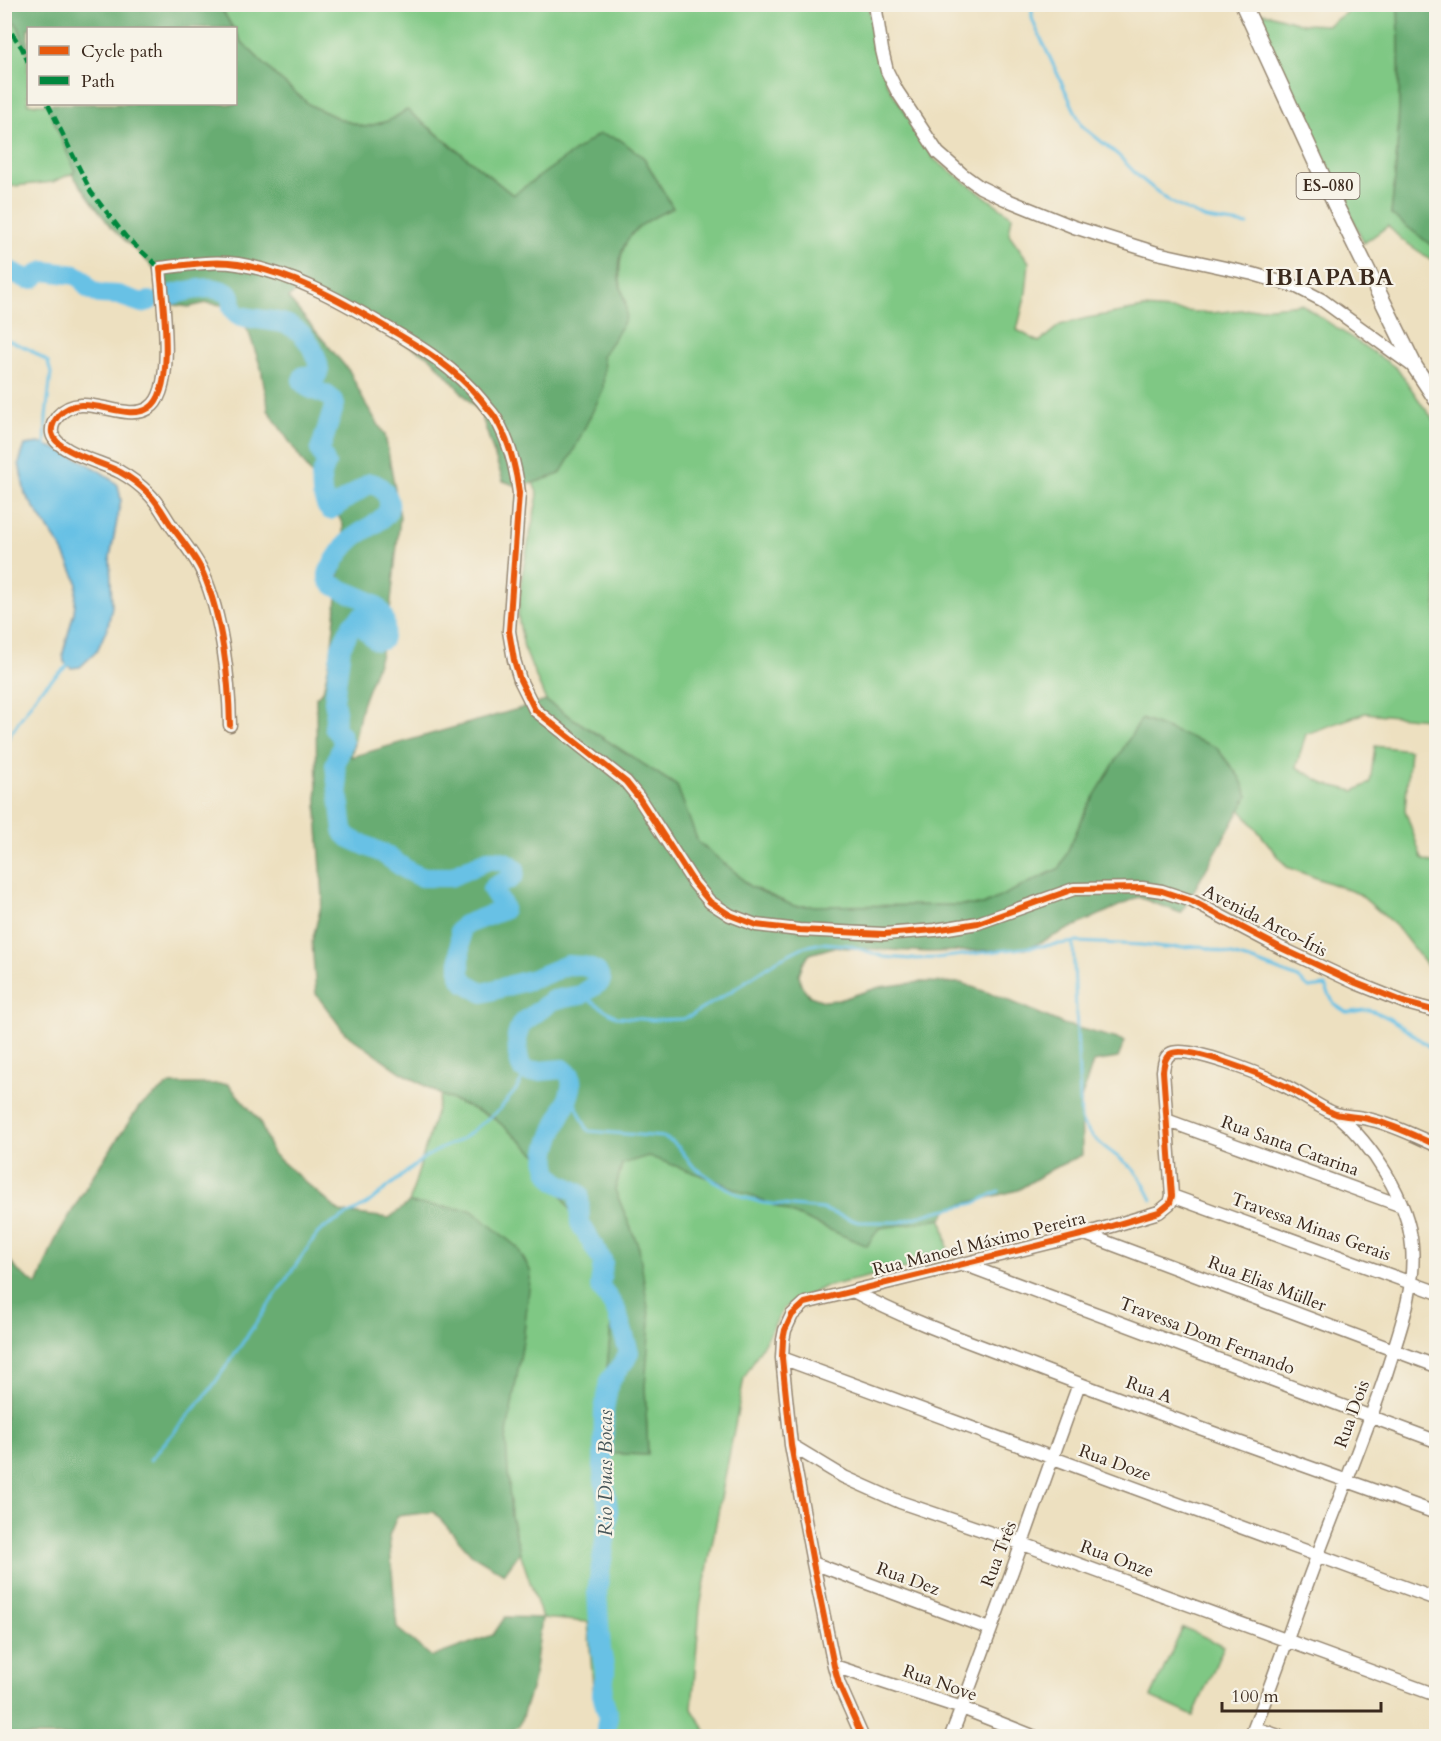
<svg xmlns="http://www.w3.org/2000/svg" width="1441" height="1741" font-family="Cardo,serif">
	<style>
		.green { fill: #7fc884; stroke: #5d7951; stroke-width: 1.5 }
		.forest { fill: #67ac72; stroke: #516b48; stroke-width: 1.5 }
		.water { fill: #67c1e5; stroke: #517682; stroke-width: 1.5 }
		.lines { fill: none; stroke-linecap: round; stroke-linejoin: round }
		.stream { stroke: #67c1e5; stroke-width: 3 }
		.river { stroke: #67c1e5; stroke-width: 20 }
		.minor-casing { stroke: #94856f; stroke-width: 15 }
		.major-casing { stroke: #94856f; stroke-width: 18 }
		.minor { stroke: #fff; stroke-width: 12 }
		.major { stroke: #fff; stroke-width: 15 }
		.quiet { stroke: #00873e; stroke-width: 4.5; stroke-dasharray: 9 4.5; stroke-linecap: butt }
		.cycleway-casing { stroke: #f7f3e8; stroke-width: 10 }
		.cycleway { stroke: #e8590c; stroke-width: 6 }
		.labels { text-anchor: middle; dominant-baseline: central; stroke-width: 4.5; stroke-linejoin: round; paint-order: stroke }
		.shield { fill: #f7f3e8; stroke: #73665b; stroke-width: 1.5 }
		.shield-label { font-size: 16px; font-weight: bold; fill: #3b2a1e }
		.street-label { font-size: 18px; fill: #3b2a1e; stroke: #f7f3e8 }
		.water-label { font-size: 20px; font-style: italic; fill: #48575a; stroke: #f7f3e8 }
		.district-label { font-size: 24px; font-weight: bold; letter-spacing: 1.5px; fill: #3b2a1e; stroke: #f7f3e8 }
	</style>
	<rect width="100%" height="100%" fill="#f7f3e8"/>
	<filter id="ink" filterUnits="userSpaceOnUse"><feTurbulence type="fractalNoise" baseFrequency=".0167" numOctaves="2"/><feDisplacementMap in="SourceGraphic" scale="12" xChannelSelector="R" yChannelSelector="G"/><feConvolveMatrix kernelMatrix="1 2 1 2 8 2 1 2 1" color-interpolation-filters="sRGB"/></filter>
	<filter id="wash" filterUnits="userSpaceOnUse"><feTurbulence type="fractalNoise" baseFrequency=".008" numOctaves="4" result="noise"/><feDisplacementMap in="SourceGraphic" scale="24" xChannelSelector="R" yChannelSelector="G"/><feGaussianBlur stdDeviation="1.35" result="paint"/><feColorMatrix in="noise" values="0 0 0 0 0 0 0 0 0 0 0 0 0 0 0 0 0 1.4 0 .05"/><feComposite in="paint" operator="in"/></filter>
	<g filter="url(#wash)">
		<rect width="100%" height="100%" fill="#ede0c0"/>
		<path class="green" d="M 219,5 L 868,5 L 886,82 L 935,160 L 1012,216 L 1009,234 L 1029,262 L 1026,293 L 1017,330 L 1039,342 L 1060,325 L 1087,318 L 1144,308 L 1211,313 L 1301,304 L 1398,369 L 1423,406 L 1436,422 L 1436,720 L 1365,713 L 1306,734 L 1296,767 L 1325,784 L 1354,791 L 1370,783 L 1375,746 L 1410,750 L 1405,810 L 1422,859 L 1436,865 L 1436,977 L 1396,926 L 1359,894 L 1287,867 L 1240,809 L 1248,796 L 1087,808 L 1060,868 L 983,905 L 794,906 L 749,886 L 735,872 L 697,842 L 677,786 L 546,701 L 524,648 L 518,616 L 521,580 L 538,495 L 533,483 L 560,474 L 604,367 L 602,356 L 610,343 L 626,303 C 614,272 618,239 647,220 C 654,214 664,211 672,207 L 644,158 L 619,139 L 599,135 L 513,195 L 429,127 L 388,121 L 365,127 L 342,120 L 310,105 L 277,77 L 241,41 L 236,32 L 236,28 L 233,28 Z
			M 1357,5 L 1398,5 C 1401,76 1400,143 1391,214 L 1436,249 L 1436,263 L 1401,239 L 1388,226 L 1364,243 L 1318,144 L 1262,35 L 1252,12 L 1269,14 L 1303,24 L 1328,25 Z
			M 4,11 L 18,26 L 28,53 L 28,104 L 47,104 L 75,172 L 53,182 L 5,187 Z
			M 441,1095 L 494,1118 L 545,1162 L 583,1235 L 612,1315 L 600,1453 L 648,1455 L 639,1248 L 615,1190 L 622,1164 L 648,1155 L 717,1181 L 879,1228 L 942,1219 L 950,1258 L 824,1287 L 784,1308 L 744,1378 L 700,1607 L 692,1709 L 709,1736 L 610,1736 L 594,1698 L 588,1622 L 542,1618 L 520,1552 L 511,1517 L 505,1440 L 523,1341 L 530,1272 L 409,1203 Z
			M 1183,1627 L 1224,1646 L 1193,1716 L 1151,1697 Z"/>
		<path class="forest" d="M 5,4 L 219,5 L 233,28 L 28,28 L 28,53 L 18,26 L 5,11 Z
			M 1398,5 L 1436,5 L 1436,249 L 1391,214 C 1400,144 1401,76 1398,5 Z
			M 236,32 L 241,41 L 277,77 L 310,105 L 342,120 L 365,127 L 388,121 L 407,110 L 513,195 L 599,134 L 619,139 L 644,158 L 673,208 C 641,222 618,236 619,275 C 619,291 628,301 626,316 C 624,327 608,346 602,356 L 604,367 L 603,390 L 572,454 L 560,474 L 533,483 L 514,485 L 503,481 L 481,414 L 430,357 L 309,292 L 297,291 L 288,298 L 350,372 L 365,403 L 385,435 L 400,517 L 390,611 L 380,657 L 362,705 L 351,757 L 546,701 L 677,786 L 698,842 L 735,872 L 749,886 L 794,906 L 983,905 L 1060,868 L 1087,808 L 1141,719 L 1216,747 L 1240,778 L 1248,796 L 1181,913 L 1138,897 L 1026,949 L 929,952 L 834,947 L 810,954 L 804,961 L 799,974 L 801,985 L 810,996 L 824,1001 L 839,1000 L 880,987 L 921,982 L 961,983 L 1003,998 L 1063,1024 L 1125,1041 L 1118,1058 L 1093,1062 L 1081,1099 L 1082,1155 L 1052,1169 L 1018,1190 L 963,1204 L 947,1210 L 942,1219 L 879,1228 L 867,1246 L 717,1181 L 648,1156 L 622,1164 L 615,1190 L 639,1248 L 650,1322 L 645,1387 L 648,1455 L 599,1453 L 612,1315 L 583,1235 L 545,1162 L 494,1118 L 441,1095 L 401,1072 L 345,1033 L 316,994 L 312,942 L 323,898 L 317,814 L 316,697 L 323,691 L 331,655 L 343,539 L 343,525 L 336,511 L 268,410 L 267,398 L 264,386 L 261,368 L 249,333 L 237,312 L 222,305 L 207,303 L 189,307 L 169,304 L 155,269 L 110,226 L 72,174 L 75,171 L 47,104 L 236,104 Z
			M 170,1084 L 228,1084 L 259,1120 L 273,1154 L 340,1212 L 389,1218 L 409,1203 L 471,1210 L 517,1247 L 531,1272 L 523,1341 L 506,1440 L 511,1517 L 520,1552 L 504,1574 L 471,1554 L 434,1512 L 397,1516 L 389,1536 L 397,1628 L 432,1657 L 493,1635 L 505,1617 L 542,1618 L 533,1683 L 519,1726 L 504,1736 L 5,1736 L 5,1254 L 18,1271 L 37,1285 L 56,1238 L 94,1174 L 139,1107 Z"/>
		<path class="water" d="M 39,443 C 68,452 95,465 118,485 L 121,500 L 110,557 L 112,606 L 108,626 L 97,651 L 80,667 L 71,668 L 64,662 L 63,653 L 74,612 L 77,583 L 76,579 L 62,549 L 25,494 L 19,463 L 25,445 Z"/>
		<g class="lines">
			<path class="stream" d="M 1032,4 L 1032,18 L 1035,26 L 1082,126 L 1118,155 L 1138,176 L 1170,202 L 1206,219 L 1248,225
				M 4,338 L 31,350 L 48,362 L 51,373 L 46,417 L 45,448
				M 4,744 L 39,691 L 67,666 L 68,664
				M 1073,943 L 1081,1120 C 1092,1143 1117,1154 1134,1170 C 1142,1178 1147,1190 1152,1200
				M 581,995 L 617,1017 L 654,1020 L 683,1019 L 692,1015 L 730,992 L 779,959 L 803,947 L 822,943 L 848,945 L 884,957 L 912,959 L 936,958 L 1077,942 L 1142,945 L 1163,948 L 1201,946 L 1256,962 L 1298,978 L 1309,988 L 1325,986 L 1334,1004 L 1346,1012 C 1353,1013 1361,1009 1369,1010 C 1391,1015 1418,1039 1436,1052
				M 570,1092 L 587,1129 L 589,1131 L 663,1137 L 673,1142 L 680,1149 L 693,1166 L 716,1182 L 743,1197 L 763,1203 L 822,1209 L 858,1222 L 900,1222 L 934,1212 L 975,1203 L 999,1191
				M 150,1460 L 210,1390 L 318,1233 L 326,1227 L 367,1204 L 424,1158 L 440,1149 L 462,1139 L 499,1110 L 516,1090 L 527,1071"/>
			<path class="river" d="M 4,268 L 27,279 L 33,279 L 39,273 L 45,271 L 76,275 L 81,278 L 89,289 L 99,294 L 118,295 L 142,303 L 149,301
				M 165,296 C 185,292 213,281 231,296 L 232,308 L 237,315 C 265,324 290,314 309,343 C 314,351 318,360 319,370 L 317,375 L 304,376 L 302,380 C 309,395 325,387 335,404 L 320,450 L 326,464 L 321,477 L 322,494 L 327,507 L 330,510 L 370,483 C 378,484 383,489 387,496 C 398,518 365,527 353,538 C 342,547 335,559 329,571 C 318,599 401,588 382,640 L 377,641 L 367,631 L 364,619 L 361,617 L 352,625 L 341,647 L 334,701 L 336,711 L 334,727 L 341,736 L 343,743 L 335,765 L 343,830 L 345,834 L 349,838 L 384,854 L 408,871 L 421,877 L 450,877 L 488,860 C 498,859 508,862 515,869 C 516,882 499,881 492,889 L 503,906 L 503,910 L 464,925 L 460,930 L 460,976 L 466,983 L 483,993 L 536,978 L 567,965 L 583,966 L 589,968 L 597,972 L 601,980 L 600,982 L 581,995 L 553,1000 L 521,1024 L 517,1036 L 518,1055 L 521,1067 L 528,1072 L 563,1069 L 570,1075 C 571,1079 572,1084 571,1088 C 567,1113 530,1157 555,1180 C 562,1186 572,1188 579,1194 L 580,1223 L 603,1262 L 600,1286 L 616,1310 L 629,1352 L 626,1359 L 609,1381 L 604,1410 L 603,1472 L 608,1509 L 608,1521 L 597,1592 L 601,1650 L 605,1672 L 602,1694 L 608,1716 L 606,1728 L 607,1736"/>
		</g>
	</g>
	<g filter="url(#ink)">
		<g class="lines">
			<g class="minor-casing">
				<path id="minor" d="M 875,4 L 882,50 L 887,71 L 897,91 L 938,153 L 962,174 L 980,187 L 1005,199 L 1074,227 L 1157,253 L 1253,274 L 1297,287 L 1322,300 L 1414,367
					M 230,725 C 229,677 222,617 203,573 C 196,557 183,542 173,528 C 165,517 159,504 149,494 C 141,486 131,478 120,472 C 105,463 55,452 52,433 C 51,427 54,421 58,416 C 82,388 123,424 149,408 C 177,391 162,298 160,268 C 185,265 213,260 238,264 C 292,273 338,299 384,326 C 421,347 455,368 482,401 C 486,407 492,412 496,419 C 509,441 516,468 519,493 L 509,631 L 514,660 L 520,680 L 535,710 L 626,782 L 639,798 L 694,883 L 710,902 L 730,915 L 756,925 L 799,930 L 884,934 L 935,930 L 978,923 L 1074,889 L 1142,888 L 1162,891 L 1192,901 L 1281,948 L 1356,983 L 1406,1003 L 1436,1011
					M 1166,1120 L 1402,1206
					M 1172,1196 L 1436,1292
					M 1085,1234 L 1436,1366
					M 966,1265 L 1436,1441
					M 853,1291 C 910,1322 973,1343 1033,1366 C 1167,1418 1302,1464 1436,1513
					M 782,1358 L 1436,1599
					M 791,1445 L 844,1477 L 900,1502 L 1023,1544 L 1436,1695
					M 813,1563 L 990,1629
					M 834,1666 L 962,1708 L 1033,1736
					M 1255,1728 L 1279,1736
					M 862,1736 L 839,1684 L 834,1666 L 813,1563 L 791,1445 L 782,1358 L 783,1340 L 785,1330 L 792,1315 L 805,1303 L 813,1301 L 1085,1234 L 1159,1212 L 1170,1203 L 1172,1196 L 1163,1071 C 1164,1065 1164,1058 1170,1054 C 1186,1043 1269,1078 1287,1087 C 1301,1094 1323,1110 1336,1114 C 1347,1117 1360,1116 1372,1120 C 1394,1125 1415,1136 1436,1145
					M 951,1736 C 996,1620 1036,1502 1079,1384
					M 1251,1736 C 1275,1677 1294,1617 1317,1557 C 1340,1496 1365,1436 1386,1374 C 1399,1332 1416,1290 1412,1246 C 1408,1199 1372,1144 1336,1114"/>
			</g>
			<g class="major-casing">
				<path id="major" d="M 1243,4 L 1336,206 L 1415,367 L 1436,399"/>
			</g>
			<use href="#minor" class="minor"/>
			<use href="#major" class="major"/>
			<path class="quiet" d="M 4,22 L 22,48 L 28,62
				M 48,104 L 91,192 L 126,237 L 160,268"/>
			<g class="cycleway-casing">
				<path id="cycleway" d="M 230,725 C 229,677 222,617 203,573 C 196,557 183,542 173,528 C 165,517 159,504 149,494 C 141,486 131,478 120,472 C 105,463 55,452 52,433 C 51,427 54,421 58,416 C 82,388 123,424 149,408 C 177,391 162,298 160,268 C 185,265 213,260 238,264 C 292,273 338,299 384,326 C 421,347 455,368 482,401 C 486,407 492,412 496,419 C 509,441 516,468 519,493 L 509,631 L 514,660 L 520,680 L 535,710 L 626,782 L 639,798 L 694,883 L 710,902 L 730,915 L 756,925 L 799,930 L 884,934 L 935,930 L 978,923 L 1074,889 L 1142,888 L 1162,891 L 1192,901 L 1281,948 L 1356,983 L 1406,1003 L 1436,1011
					M 862,1736 L 839,1684 L 834,1666 L 813,1563 L 791,1445 L 782,1358 L 783,1340 L 785,1330 L 792,1315 L 805,1303 L 813,1301 L 1085,1234 L 1159,1212 L 1170,1203 L 1172,1196 L 1163,1071 C 1164,1065 1164,1058 1170,1054 C 1186,1043 1269,1078 1287,1087 C 1301,1094 1323,1110 1336,1114 C 1347,1117 1360,1116 1372,1120 C 1394,1125 1415,1136 1436,1145"/>
			</g>
			<use href="#cycleway" class="cycleway"/>
		</g>
	</g>
	<g class="labels">
		<rect class="shield" x="1296.5" y="173" width="63" height="26" rx="4.5"/>
		<g class="shield-label">
			<text x="1328" y="186">ES-080</text>
		</g>
		<g class="street-label">
			<text transform="translate(1265 921) rotate(27)">Avenida Arco-Íris</text>
			<text transform="translate(1290 1146) rotate(20)">Rua Santa Catarina</text>
			<text transform="translate(1311 1227) rotate(20)">Travessa Minas Gerais</text>
			<text transform="translate(979 1244) rotate(-14)">Rua Manoel Máximo Pereira</text>
			<text transform="translate(1267 1284) rotate(21)">Rua Elias Müller</text>
			<text transform="translate(1207 1336) rotate(21)">Travessa Dom Fernando</text>
			<text transform="translate(1149 1390) rotate(20)">Rua A</text>
			<text transform="translate(1352 1414) rotate(-70)">Rua Dois</text>
			<text transform="translate(1115 1463) rotate(20)">Rua Doze</text>
			<text transform="translate(999 1554) rotate(-69)">Rua Três</text>
			<text transform="translate(1117 1559) rotate(20)">Rua Onze</text>
			<text transform="translate(908 1579) rotate(20)">Rua Dez</text>
			<text transform="translate(940 1683) rotate(19)">Rua Nove</text>
		</g>
		<g class="water-label">
			<text transform="translate(605 1473) rotate(-90)">Rio Duas Bocas</text>
		</g>
		<g class="district-label">
			<text x="1330" y="277">IBIAPABA</text>
		</g>
	</g>
	<rect width="1441" height="1741" fill="none" stroke="#f7f3e8" stroke-width="24"/>
	<rect x="27" y="27" width="210" height="78" fill="#f7f3e8" stroke="#aca397" stroke-width="1.5"/>
	<rect x="39" y="46" width="30" height="9" fill="#e8590c" stroke="#aca397" stroke-width="1.5"/>
	<text x="81" y="57" font-size="18" fill="#3b2a1e">Cycle path</text>
	<rect x="39" y="76" width="30" height="9" fill="#00873e" stroke="#aca397" stroke-width="1.5"/>
	<text x="81" y="87" font-size="18" fill="#3b2a1e">Path</text>
	<path d="M1222 1702v9h159v-9" fill="none" stroke="#3b2a1e" stroke-width="3"/>
	<text x="1231" y="1702" font-size="18" fill="#3b2a1e" stroke="#f7f3e8" stroke-width="4.5" paint-order="stroke">100 m</text>
</svg>
